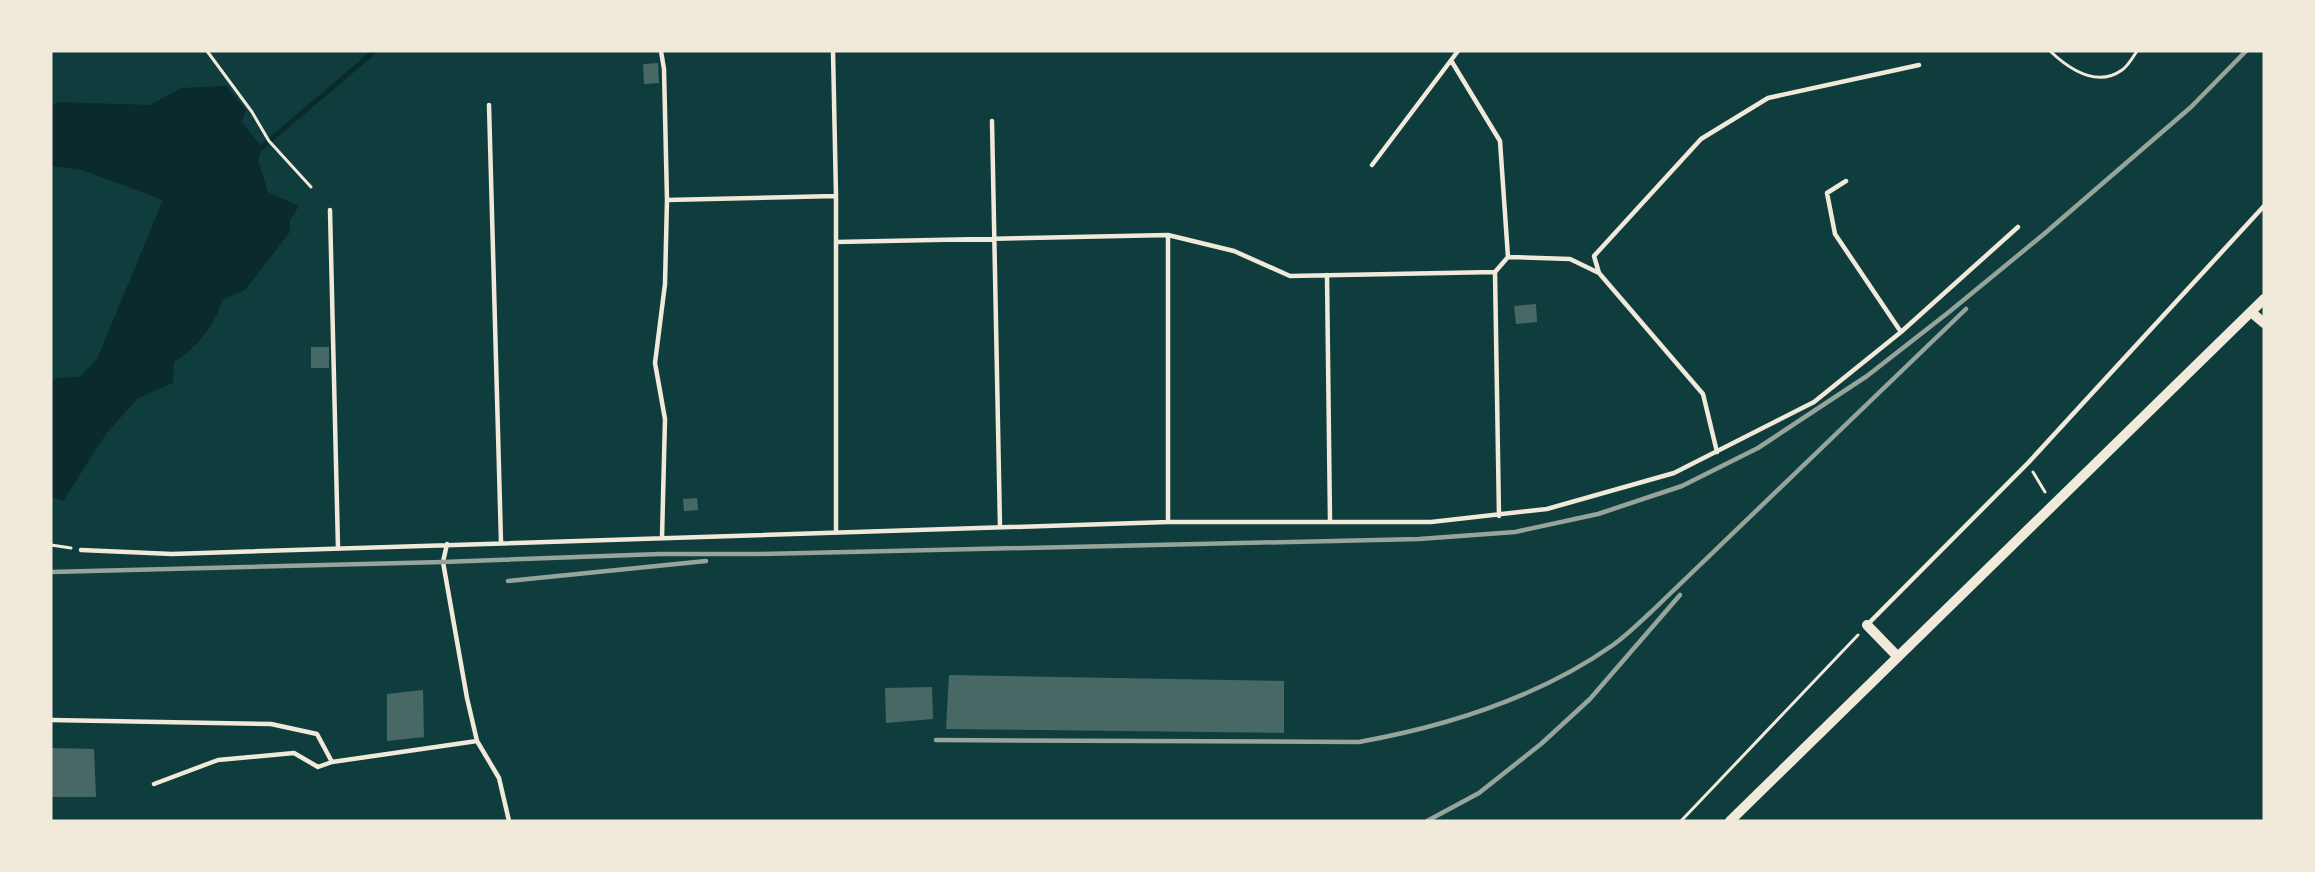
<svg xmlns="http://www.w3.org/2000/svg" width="2315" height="872" font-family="'Roboto Condensed',sans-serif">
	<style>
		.water { fill: #0a2a2b }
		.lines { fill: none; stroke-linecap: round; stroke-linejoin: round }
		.stream { stroke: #0a2a2b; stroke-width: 5 }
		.building { fill: #486865 }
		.path { stroke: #f1e9da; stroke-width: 3 }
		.service { stroke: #f1e9da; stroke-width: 4.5 }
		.tertiary { stroke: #f1e9da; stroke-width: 10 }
		.rail { stroke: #97a49c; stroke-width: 4.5 }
	</style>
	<rect width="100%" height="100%" fill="#0f3d3e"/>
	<path class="water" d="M 226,86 L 246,110 L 242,122 L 262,147 L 258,161 L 268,192 L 299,206 L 290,220 L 290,232 L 245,290 L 222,300 C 215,326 197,347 174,362 L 173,383 L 138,398 L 106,434 L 63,501 L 51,496 L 51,384 L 56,378 L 79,377 L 97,359 L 163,200 L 82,170 L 51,166 L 51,106 L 59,102 L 150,105 L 181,88 Z"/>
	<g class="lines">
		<path class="stream" d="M 262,147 L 375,51"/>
	</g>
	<path class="building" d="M 658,63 L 659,83 L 644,84 L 643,64 Z
		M 1536,304 L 1537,322 L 1516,324 L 1514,306 Z
		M 311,347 L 329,347 L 329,368 L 311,368 Z
		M 697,498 L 698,510 L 684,511 L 683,499 Z
		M 949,675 L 1284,681 L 1284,733 L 946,729 Z
		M 932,687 L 933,719 L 886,723 L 885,688 Z
		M 423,690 L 424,737 L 387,741 L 387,694 Z
		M 51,748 L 94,749 L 96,797 L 51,797 Z"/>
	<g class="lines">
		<path class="path" d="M 207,51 L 252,112 L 269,141 L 311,187
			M 2050,51 C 2069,69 2097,88 2122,70 C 2128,66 2133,57 2137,51
			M 2033,472 L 2045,492
			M 51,545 L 71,548
			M 1681,821 L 1858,635"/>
		<path class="service" d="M 661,51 L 664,69 L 667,200 L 665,284 L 655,363 L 665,419 L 662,538
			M 833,51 L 836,196 L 836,533
			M 1452,62 L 1500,141 L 1508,257 L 1570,259 L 1599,273 L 1703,394 L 1717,452
			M 489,105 L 501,542
			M 992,121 L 1000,527
			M 1372,165 L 1458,51
			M 1846,181 L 1827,193 L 1835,234 L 1901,332
			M 667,200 L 836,196
			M 330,210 L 338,548
			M 1168,235 L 1168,522
			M 836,242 L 1168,235 L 1234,251 L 1290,276 L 1495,272
			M 1599,273 L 1594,256 L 1701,139 L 1768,98 L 1919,65
			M 1327,275 L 1330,521
			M 1499,516 L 1495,272 L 1508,257
			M 447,544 L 443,562 L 467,698 L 477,741 L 499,778 L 509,821
			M 81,550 L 172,554 L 1168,522 L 1431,522 L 1547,509 L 1674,473 L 1814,402 L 1901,332 L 2018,227
			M 1868,624 L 2028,463 L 2264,206
			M 51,720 L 271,724 L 317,734 L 332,762
			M 154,784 L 218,760 L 294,753 L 318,767 L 332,762 L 477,741"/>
		<path class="tertiary" d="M 2251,312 L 2264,323
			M 1867,625 L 1898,657
			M 1730,821 L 2264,299"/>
		<path class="rail" d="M 51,572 L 443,562 L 660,554 L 757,554 L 1419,539 L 1515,532 L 1598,514 L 1682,486 L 1758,448 L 1867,376 L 1949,312 L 2044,234 L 2191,107 L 2246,51
			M 508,581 L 706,561
			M 936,740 L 1359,742 C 1448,726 1539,697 1613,645 C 1627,635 1639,623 1651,612 L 1966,309
			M 1427,821 L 1479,793 L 1541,744 L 1590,699 L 1680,595"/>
	</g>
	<rect width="2315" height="872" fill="none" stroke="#f1e9da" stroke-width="105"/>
</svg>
